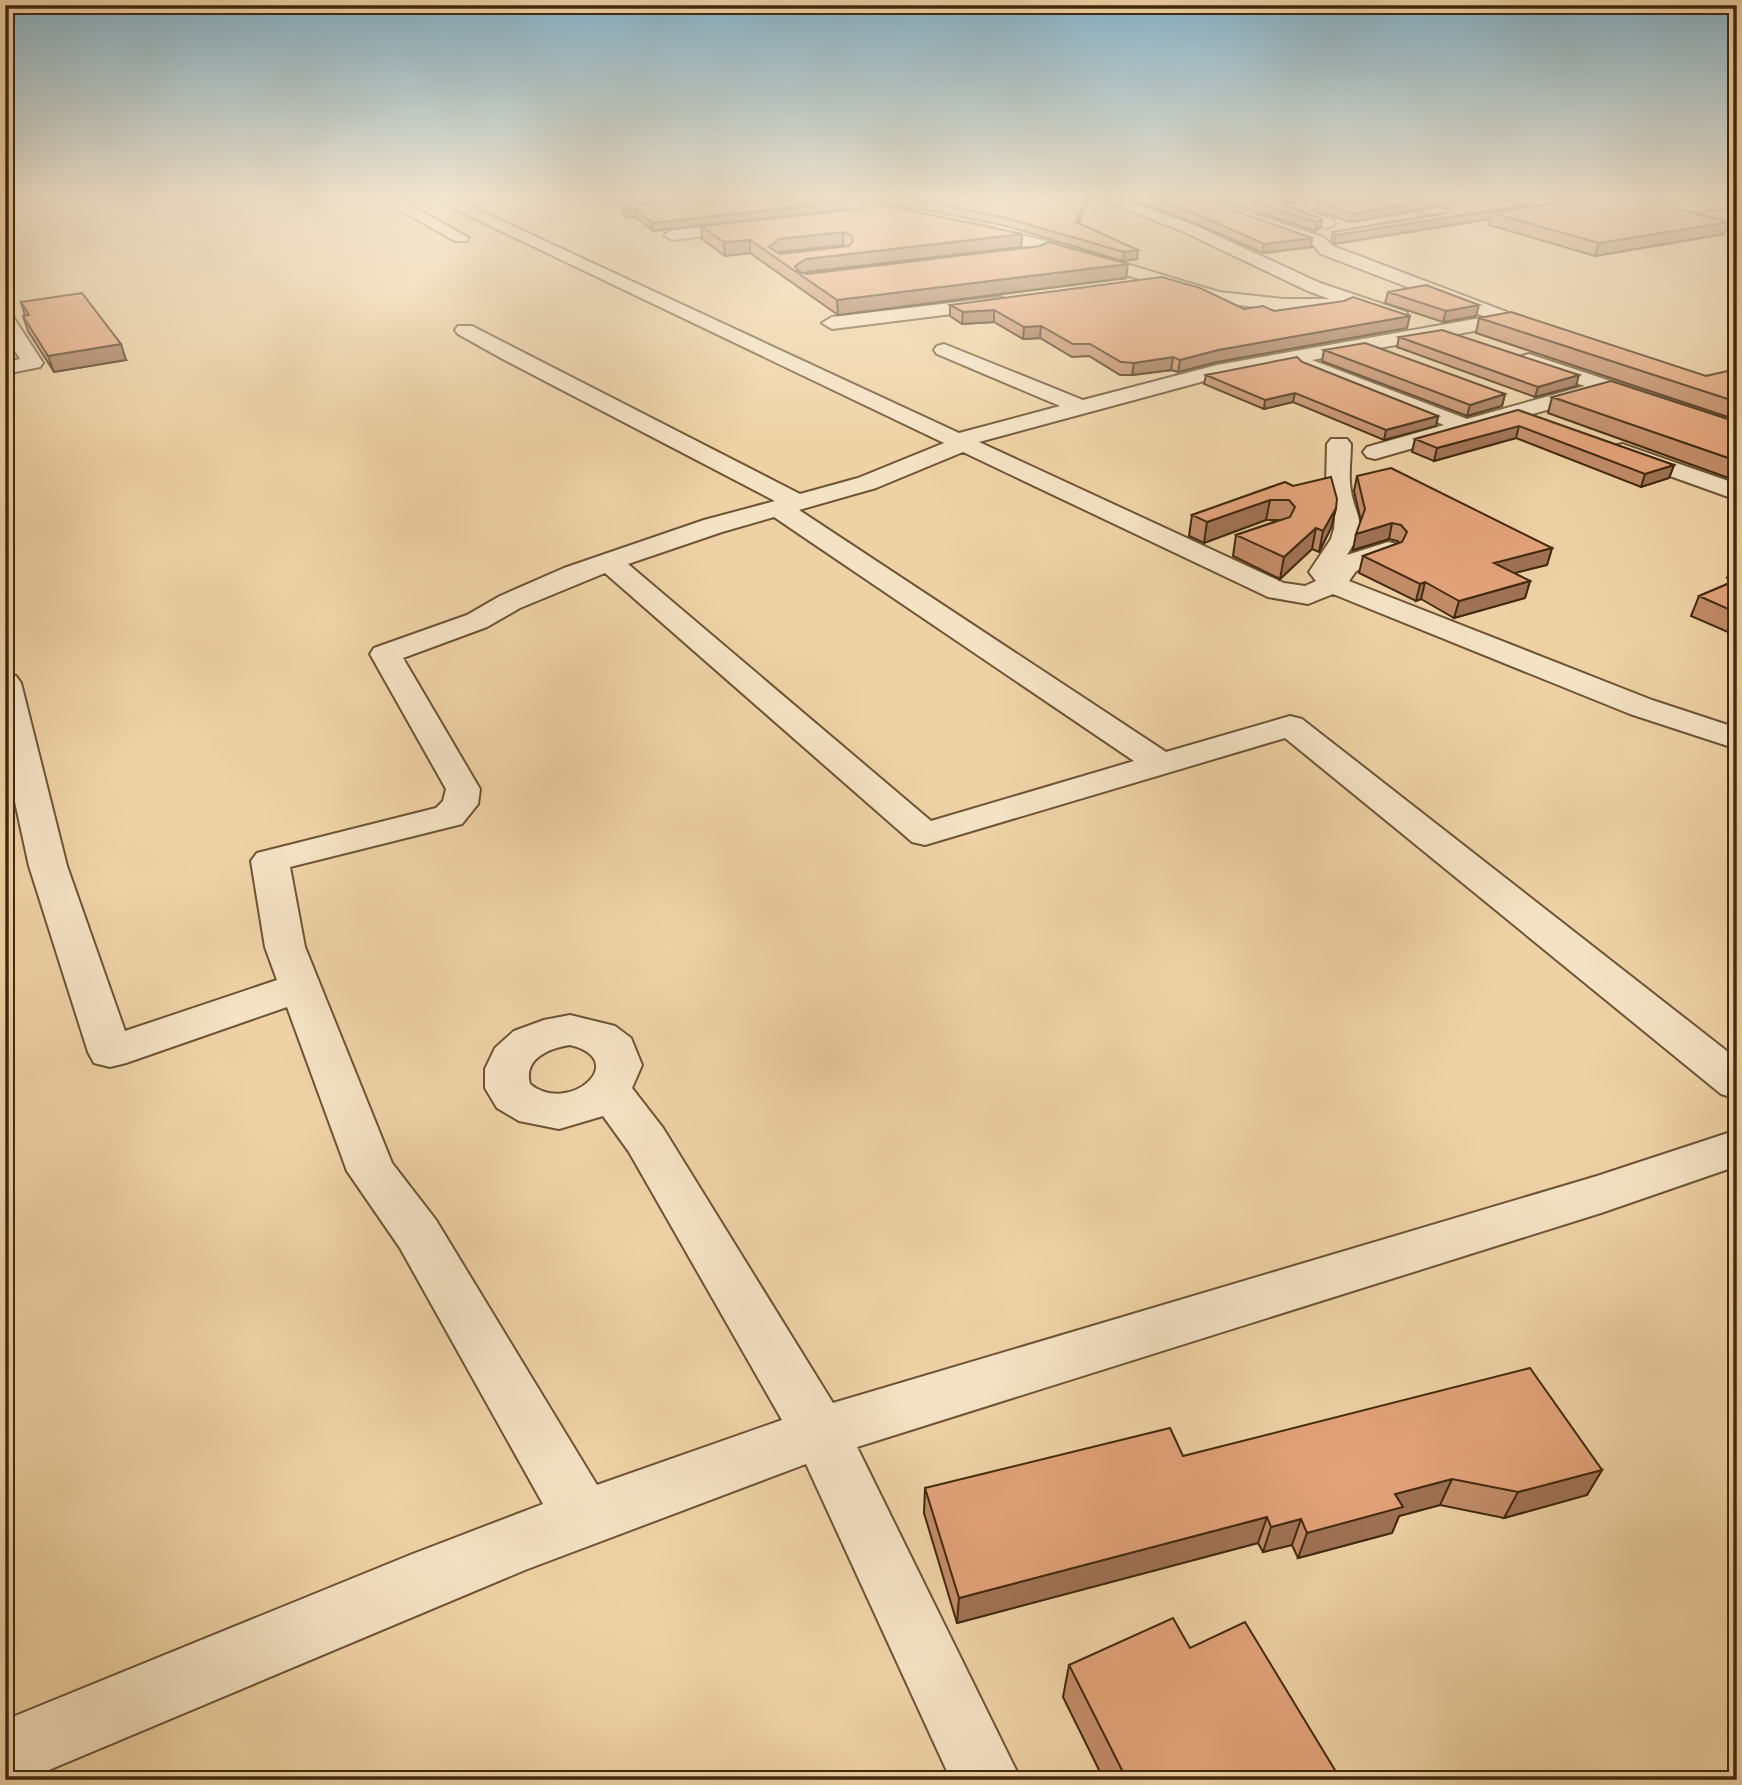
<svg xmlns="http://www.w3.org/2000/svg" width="1742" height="1785" font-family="Cardo,serif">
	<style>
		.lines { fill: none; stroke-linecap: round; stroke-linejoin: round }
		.minor-casing { stroke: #6c5434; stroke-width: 4 }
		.minor { fill: #f4e2c4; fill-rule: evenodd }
		.wall { fill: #c38c69; stroke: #412a0e; stroke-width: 2; fill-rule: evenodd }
		.shaded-wall { fill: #9f7255; stroke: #412a0e; stroke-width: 2 }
		.building { fill: #e3a37a; stroke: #412a0e; stroke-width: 2; fill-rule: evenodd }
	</style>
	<rect width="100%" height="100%" fill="#eed2a5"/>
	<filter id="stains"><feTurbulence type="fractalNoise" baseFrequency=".00286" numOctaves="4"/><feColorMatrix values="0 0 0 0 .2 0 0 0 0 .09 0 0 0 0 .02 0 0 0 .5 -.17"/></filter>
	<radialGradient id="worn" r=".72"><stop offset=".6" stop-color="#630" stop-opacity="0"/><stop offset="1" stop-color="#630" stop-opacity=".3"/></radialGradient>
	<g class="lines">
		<g class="minor-casing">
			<path id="minor" d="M 5,196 L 22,196 L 24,200 L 17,204 Z
				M 375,196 L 394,196 L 469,238 L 467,241 L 455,241 Z
				M 428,196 L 448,196 L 959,433 L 1060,406 L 937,354 L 934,350 L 937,346 L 944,344 L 1083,400 L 1217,365 L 1486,317 L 1321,254 L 1311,243 L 1176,196 L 1199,196 L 1323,237 L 1333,246 L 1507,312 L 1511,320 L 1502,326 L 1312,360 L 1467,419 L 1585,386 L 1522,364 L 1519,360 L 1522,356 L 1529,354 L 1737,423 L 1737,438 L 1606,393 L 1375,459 L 1367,457 L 1363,452 L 1367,447 L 1444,425 L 1301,369 L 1298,365 L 1300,362 L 1219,377 L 979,442 L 1284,583 L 1305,586 L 1316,581 L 1309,572 L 1331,539 L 1334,529 L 1335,519 L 1326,485 L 1327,444 L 1331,439 L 1347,439 L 1351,444 C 1351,457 1349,470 1350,483 C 1353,519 1371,517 1347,555 L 1388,542 L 1397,544 L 1401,550 L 1397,556 L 1356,571 L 1349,581 L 1652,700 L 1737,728 L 1737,749 L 1630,714 L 1333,594 L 1308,604 L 1268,597 L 963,452 L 876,488 L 799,510 L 1166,752 L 1290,716 L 1302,719 L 1737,1059 L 1737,1099 L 1721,1094 L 1285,738 L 925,845 L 912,842 L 605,573 L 520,608 L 487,627 L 403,658 L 480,789 L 478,804 L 462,824 L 290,867 L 305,947 L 392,1163 L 436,1220 L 597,1485 L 782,1420 L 629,1152 L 603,1116 L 559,1129 L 519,1121 L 497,1108 L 485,1088 L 485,1069 L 495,1048 L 514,1031 L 544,1020 L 570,1015 L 615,1026 L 631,1038 L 642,1065 L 632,1088 L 663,1128 L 833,1403 L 1597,1176 L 1737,1130 L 1737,1166 L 1601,1213 L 857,1447 L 1021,1780 L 951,1780 L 806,1464 L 525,1570 L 25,1780 L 5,1780 L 5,1720 L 410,1555 L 543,1504 L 400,1248 L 347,1171 L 287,1007 L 126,1063 L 110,1067 L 94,1063 L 88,1052 L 29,866 L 5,756 L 5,674 L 16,676 L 21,683 L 67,866 L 125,1031 L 277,980 L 265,947 L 251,861 L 257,853 L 436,808 L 443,801 L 446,789 L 370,654 L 374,648 L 467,615 L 500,596 L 564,568 L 704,520 L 775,501 L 499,357 L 458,334 L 455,330 L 458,326 L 472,326 L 800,494 L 858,478 L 944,443 ZM 774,517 L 1134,761 L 931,821 L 628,564 L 722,532 ZM 570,1045 C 632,1060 569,1116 530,1084 C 523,1059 549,1048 570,1045 Z
				M 809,196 L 839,196 L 912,211 L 920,216 L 912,221 L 816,200 Z
				M 1092,196 L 1114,196 L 1196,226 L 1320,283 L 1406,312 L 1408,316 L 1399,322 L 1350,305 L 1342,310 L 1283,311 L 1217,302 L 1055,254 L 965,231 L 963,228 L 971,223 L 1067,246 L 1219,292 L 1283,299 L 1330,299 L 1308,291 L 1184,232 Z
				M 1336,196 L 1370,196 L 1363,200 L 1307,210 L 1333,220 L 1335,223 L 1333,226 L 1327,228 L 1284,212 L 1281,209 L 1289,204 Z
				M 1404,196 L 1427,196 L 1438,200 L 1442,205 L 1440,208 L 1451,214 L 1443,219 L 1416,210 L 1413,207 L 1418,203 Z
				M 1619,196 L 1644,196 L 1677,205 L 1737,197 L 1737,206 L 1677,215 Z
				M 754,221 L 760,223 L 762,226 L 760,229 L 672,240 L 664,235 L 672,230 Z
				M 1001,297 L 1010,303 L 1008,307 L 832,329 L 822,323 L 832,317 Z
				M 5,313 L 12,315 L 43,363 L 40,367 L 5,374 L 5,362 L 20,359 L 5,335 Z
				M 1622,444 L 1737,484 L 1737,500 L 1614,456 L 1610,451 L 1614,446 Z"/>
		</g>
		<use href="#minor" class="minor"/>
	</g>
	<path class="wall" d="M 597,196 L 656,196 L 624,199 L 614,207 L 607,205 Z
		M 855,196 L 1090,196 L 1079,223 L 1137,259 L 1123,261 L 1006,226 Z
		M 1123,196 L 1194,196 L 1311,247 L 1263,253 L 1197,224 Z
		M 1209,196 L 1320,196 L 1283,204 L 1285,206 L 1322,219 L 1320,228 L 1315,231 Z
		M 1492,196 L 1525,208 L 1729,222 L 1724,234 L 1595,256 L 1489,225 L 1490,219 L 1334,244 L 1331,241 L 1333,232 L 1445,213 L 1449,211 L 1443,206 L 1350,222 L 1317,211 L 1319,202 Z
		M 861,200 L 1022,234 L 1021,247 L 805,273 L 1126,278 L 838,315 L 750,253 L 725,256 L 702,239 L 701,226 L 860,209 L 862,208 ZM 843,245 L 847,246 L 779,253 L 780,252 Z
		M 622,206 L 848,209 L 653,231 L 636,217 L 627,218 L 623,214 Z
		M 1388,292 L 1476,316 L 1443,322 L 1385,303 Z
		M 21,302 L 126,360 L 54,372 L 28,331 L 23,316 L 25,316 Z
		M 950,305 L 1244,309 L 1274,311 L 1407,328 L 1217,362 L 1178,372 L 1171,370 L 1132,375 L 1120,375 L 1089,356 L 1072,357 L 1040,338 L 1023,339 L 994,322 L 962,324 L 950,316 Z
		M 1479,318 L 1706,376 L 1737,369 L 1737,420 L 1476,333 Z
		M 1399,337 L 1576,386 L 1535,397 L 1397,347 Z
		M 1324,350 L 1505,394 L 1502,406 L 1467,416 L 1322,361 Z
		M 1302,362 L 1438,416 L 1436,426 L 1384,440 L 1293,402 L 1264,409 L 1204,384 L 1206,375 Z
		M 1552,397 L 1737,422 L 1737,481 L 1548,413 Z
		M 1518,410 L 1674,465 L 1669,478 L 1641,487 L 1516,438 L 1434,461 L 1412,452 L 1415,439 Z
		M 1357,476 L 1552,548 L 1547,565 L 1514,573 L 1530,581 L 1525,598 L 1454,618 L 1421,599 L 1416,601 L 1359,573 L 1363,556 L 1399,543 L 1398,541 L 1389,539 L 1353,550 L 1361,521 L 1354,491 Z
		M 1285,482 L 1336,508 L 1331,528 L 1319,552 L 1312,549 L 1280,579 L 1233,556 L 1236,535 L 1279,520 L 1266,520 L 1204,543 L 1189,536 L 1192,515 Z
		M 1737,558 L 1737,636 L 1691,616 L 1699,596 L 1734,581 L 1727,578 L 1734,559 Z
		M 1183,1456 L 1602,1470 L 1587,1495 L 1504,1518 L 1440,1505 L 1399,1516 L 1392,1533 L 1298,1558 L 1292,1545 L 1263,1552 L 1258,1543 L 957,1623 L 924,1513 L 925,1488 Z
		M 1190,1648 L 1341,1780 L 1104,1780 L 1063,1697 L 1069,1665 Z"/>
	<path class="shaded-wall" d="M 5,196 L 7,196 L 9,202 L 5,202 Z
		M 25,196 L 39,196 L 40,198 L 26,200 Z
		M 43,196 L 92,196 L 45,202 Z
		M 615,196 L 656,196 L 624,199 L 614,207 L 613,198 Z
		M 1087,196 L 1090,196 L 1075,231 L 1076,222 Z
		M 1283,196 L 1320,196 L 1284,203 L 1281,199 Z
		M 1444,198 L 1443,206 L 1350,222 L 1352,214 Z
		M 848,201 L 848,209 L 653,231 L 652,223 Z
		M 1526,205 L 1524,213 L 1492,213 L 1490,219 L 1334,244 L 1336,235 Z
		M 635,208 L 636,217 L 627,218 L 626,209 Z
		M 1322,219 L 1320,228 L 1315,231 L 1316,222 Z
		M 1729,222 L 1724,234 L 1595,256 L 1599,243 Z
		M 843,232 L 843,245 L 780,252 L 774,257 L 769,247 L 779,239 Z
		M 1022,234 L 1021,247 L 807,272 L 802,276 L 795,266 L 806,259 Z
		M 1312,238 L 1311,247 L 1263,253 L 1264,244 Z
		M 750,240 L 750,253 L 725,256 L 724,242 Z
		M 1138,250 L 1137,259 L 1123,261 L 1124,252 Z
		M 1128,264 L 1126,278 L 838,315 L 837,300 Z
		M 1479,305 L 1476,316 L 1443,322 L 1446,311 Z
		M 994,310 L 994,322 L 962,324 L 963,312 Z
		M 1410,316 L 1407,328 L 1217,362 L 1178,372 L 1180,360 L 1218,350 Z
		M 1041,326 L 1040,338 L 1023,339 L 1024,327 Z
		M 121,344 L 126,360 L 54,372 L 48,356 Z
		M 1173,357 L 1171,370 L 1132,375 L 1134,363 Z
		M 1579,375 L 1576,386 L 1535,397 L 1538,387 Z
		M 1295,393 L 1293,402 L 1264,409 L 1265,400 Z
		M 1505,394 L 1502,406 L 1467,416 L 1470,405 Z
		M 1438,416 L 1436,426 L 1384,440 L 1386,430 Z
		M 1519,426 L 1516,438 L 1434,461 L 1437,448 Z
		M 1674,465 L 1669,478 L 1641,487 L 1645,474 Z
		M 1270,500 L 1266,520 L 1204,543 L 1207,522 Z
		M 1336,508 L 1331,528 L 1319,552 L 1323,531 Z
		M 1392,523 L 1389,539 L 1353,550 L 1356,534 Z
		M 1316,528 L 1312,549 L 1280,579 L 1284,557 Z
		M 1552,548 L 1547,565 L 1490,579 L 1494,563 Z
		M 1530,581 L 1525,598 L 1454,618 L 1459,601 Z
		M 1425,582 L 1421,599 L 1416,601 L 1420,584 Z
		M 1602,1470 L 1587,1495 L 1504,1518 L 1518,1492 Z
		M 1452,1479 L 1440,1505 L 1399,1516 L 1392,1533 L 1298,1558 L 1307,1533 L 1395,1494 Z
		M 1267,1517 L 1258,1543 L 957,1623 L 959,1598 Z
		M 1301,1519 L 1292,1545 L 1263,1552 L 1271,1527 Z"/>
	<path class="building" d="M 716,196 L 826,196 L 848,201 L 652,223 L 635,208 L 626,209 L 622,206 Z
		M 897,196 L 1087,196 L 1076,222 L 1138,250 L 1124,252 L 1006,218 Z
		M 1147,196 L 1194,196 L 1312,238 L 1264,244 L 1198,215 Z
		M 1236,196 L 1283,196 L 1281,199 L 1285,206 L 1322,219 L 1316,222 Z
		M 1353,196 L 1492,196 L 1526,205 L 1336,235 L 1333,232 L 1445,213 L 1456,205 L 1444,198 L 1352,214 L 1319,202 Z
		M 1596,196 L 1629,196 L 1729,222 L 1599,243 L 1492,213 Z
		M 861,200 L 1022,234 L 806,259 L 795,266 L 798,272 L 807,274 L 1040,246 L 1048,242 L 1128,264 L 837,300 L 750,240 L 724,242 L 701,226 L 860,209 L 866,203 ZM 843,232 L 851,235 L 853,241 L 849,246 L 780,254 L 769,247 L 779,239 Z
		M 1162,277 L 1200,288 L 1244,309 L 1263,306 L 1274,311 L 1344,301 L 1353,297 L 1410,316 L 1218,350 L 1180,360 L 1173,357 L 1134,363 L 1121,362 L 1090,344 L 1073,344 L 1041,326 L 1024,327 L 994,310 L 963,312 L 950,305 Z
		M 1426,285 L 1479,305 L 1446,311 L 1388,292 Z
		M 82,293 L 121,344 L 48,356 L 23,316 L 29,315 L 21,302 Z
		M 1511,312 L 1706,376 L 1737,369 L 1737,402 L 1479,318 Z
		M 1442,330 L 1579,375 L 1538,387 L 1399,337 Z
		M 1365,343 L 1505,394 L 1470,405 L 1324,350 Z
		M 1297,357 L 1302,362 L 1438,416 L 1386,430 L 1295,393 L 1265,400 L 1206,375 Z
		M 1611,381 L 1737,422 L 1737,461 L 1552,397 Z
		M 1518,410 L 1674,465 L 1645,474 L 1519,426 L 1437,448 L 1415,439 Z
		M 1391,468 L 1552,548 L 1494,563 L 1530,581 L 1459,601 L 1425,582 L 1420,584 L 1363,556 L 1402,542 L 1407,532 L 1401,525 L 1392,523 L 1356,534 L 1365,509 L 1357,476 Z
		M 1331,477 L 1337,499 L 1336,508 L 1323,531 L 1316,528 L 1284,557 L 1236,535 L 1290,517 L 1295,507 L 1289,500 L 1270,500 L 1207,522 L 1192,515 L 1285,482 L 1293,486 Z
		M 1737,580 L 1737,613 L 1699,596 Z
		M 1530,1368 L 1602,1470 L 1518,1492 L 1452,1479 L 1395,1494 L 1403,1507 L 1307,1533 L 1301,1519 L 1271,1527 L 1267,1517 L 959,1598 L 925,1488 L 1170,1428 L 1183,1456 Z
		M 1173,1618 L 1190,1648 L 1245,1622 L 1341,1780 L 1127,1780 L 1069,1665 Z"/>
	<linearGradient id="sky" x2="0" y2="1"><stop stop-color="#88b6ce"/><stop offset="0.44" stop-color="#f7ebd6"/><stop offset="1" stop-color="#f7ebd6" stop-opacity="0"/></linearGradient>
	<rect width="1742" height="446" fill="url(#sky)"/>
	<rect width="1742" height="1785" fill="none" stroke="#eed2a5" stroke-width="28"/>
	<rect x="7" y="7" width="1728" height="1771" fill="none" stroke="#412a0e" stroke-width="3.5"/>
	<rect x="14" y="14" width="1714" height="1757" fill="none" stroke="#412a0e" stroke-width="2"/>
	<rect width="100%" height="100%" filter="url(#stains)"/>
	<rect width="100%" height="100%" fill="url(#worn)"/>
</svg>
